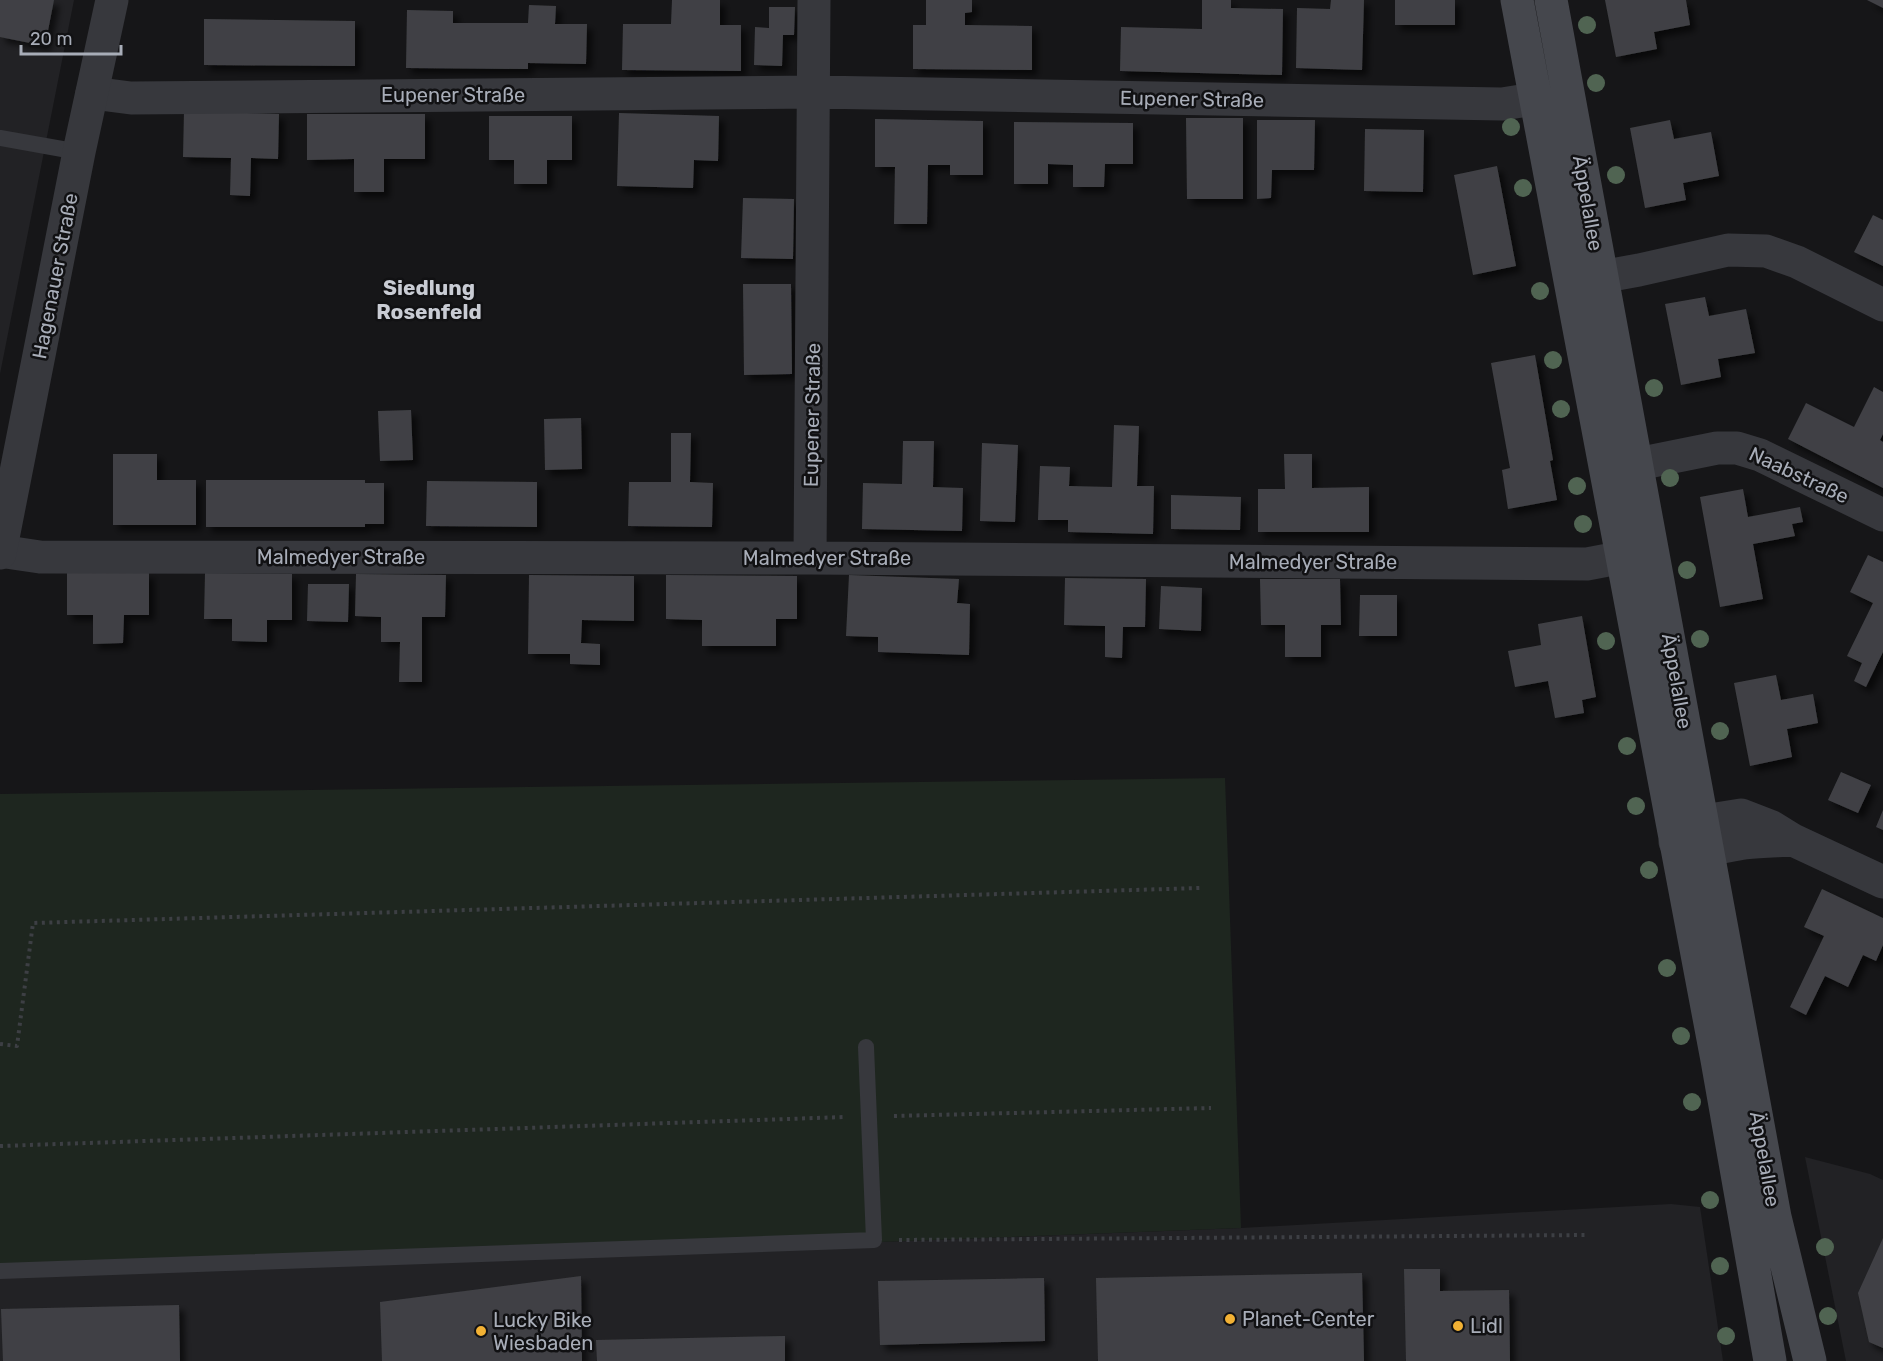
<svg xmlns="http://www.w3.org/2000/svg" width="1883" height="1361" font-family="Rubik,sans-serif">
	<style>
		.built { fill: #222225 }
		.green { fill: #1e261f }
		.building { fill: #404145; filter: url(#shadow) }
		.lines { fill: none; stroke-linecap: round; stroke-linejoin: round }
		.path { stroke: #3d3f44; stroke-width: 4; stroke-dasharray: 3 4.5; stroke-linecap: butt }
		.service { stroke: #37383d; stroke-width: 16 }
		.minor { stroke: #37383d; stroke-width: 33 }
		.tertiary { stroke: #37383d; stroke-width: 33 }
		.secondary { stroke: #45474d; stroke-width: 33 }
		.tree { fill: #506452 }
		.poi-dot { fill: #f2b134; stroke: #111113; stroke-width: 2 }
		.labels { text-anchor: middle; dominant-baseline: central; stroke-width: 5; stroke-linejoin: round; paint-order: stroke }
		.street-label { font-size: 20px; fill: #a8adb8; stroke: #111113 }
		.poi-label { font-size: 20px; fill: #a8adb8; stroke: #111113; text-anchor: start }
		.neighbourhood-label { font-size: 21px; font-weight: bold; fill: #c9ccd4; stroke: #111113 }
	</style>
	<defs>
		<filter id="shadow"><feDropShadow dx="5.5" dy="5.5" stdDeviation="3" flood-color="#0009"/></filter>
	</defs>
	<rect width="100%" height="100%" fill="#161618"/>
	<path class="built" d="M 0,0 L 74,0 L 0,374 Z
		M 1805,1157 L 1870,1174 L 1883,1180 L 1883,1361 L 1846,1361 Z
		M 1671,1204 L 1700,1207 L 1723,1361 L 0,1361 L 0,1276 L 1241,1228 Z"/>
	<path class="green" d="M 1225,778 L 1241,1228 L 0,1276 L 0,794 Z"/>
	<path class="building" d="M 0,0 L 54,0 L 45,46 L 0,37 Z
		M 672,0 L 720,0 L 720,25 L 741,25 L 741,71 L 622,70 L 623,24 L 671,24 Z
		M 926,0 L 972,0 L 972,12 L 965,13 L 965,25 L 1032,26 L 1032,70 L 913,69 L 913,25 L 926,25 Z
		M 1202,0 L 1231,0 L 1231,8 L 1283,9 L 1282,75 L 1120,71 L 1121,27 L 1202,29 Z
		M 1331,0 L 1364,0 L 1362,70 L 1296,68 L 1297,8 L 1330,9 Z
		M 1395,0 L 1455,0 L 1455,25 L 1395,25 Z
		M 1605,0 L 1686,0 L 1690,25 L 1654,32 L 1657,49 L 1616,57 Z
		M 1867,0 L 1883,0 L 1883,8 Z
		M 529,5 L 556,6 L 555,24 L 587,24 L 586,64 L 528,63 L 528,69 L 406,68 L 407,10 L 453,11 L 453,23 L 528,23 Z
		M 769,7 L 795,7 L 794,35 L 783,35 L 782,66 L 754,65 L 755,27 L 769,28 Z
		M 204,19 L 355,21 L 355,66 L 204,65 Z
		M 184,111 L 279,114 L 278,159 L 251,158 L 250,196 L 230,195 L 231,158 L 183,157 Z
		M 619,113 L 719,116 L 718,161 L 694,160 L 693,188 L 617,186 Z
		M 307,114 L 425,114 L 425,159 L 384,159 L 384,192 L 354,192 L 354,159 L 307,160 Z
		M 489,116 L 572,116 L 572,160 L 547,160 L 547,184 L 514,184 L 514,160 L 489,160 Z
		M 1186,118 L 1243,118 L 1243,199 L 1187,199 Z
		M 875,119 L 983,121 L 983,175 L 950,175 L 950,165 L 928,165 L 927,224 L 894,224 L 895,167 L 875,167 Z
		M 1257,120 L 1315,120 L 1314,170 L 1272,170 L 1271,198 L 1257,199 Z
		M 1670,120 L 1674,139 L 1711,132 L 1719,176 L 1683,183 L 1686,200 L 1645,208 L 1630,128 Z
		M 1014,122 L 1133,123 L 1133,164 L 1105,164 L 1104,187 L 1073,187 L 1073,165 L 1048,164 L 1048,184 L 1014,184 Z
		M 1365,129 L 1424,130 L 1423,192 L 1364,191 Z
		M 1497,166 L 1516,266 L 1473,275 L 1454,175 Z
		M 743,198 L 794,199 L 793,259 L 741,258 Z
		M 1873,215 L 1883,220 L 1883,266 L 1854,252 Z
		M 743,284 L 791,284 L 792,374 L 744,375 Z
		M 1705,297 L 1709,316 L 1746,309 L 1755,353 L 1718,359 L 1721,377 L 1681,385 L 1665,304 Z
		M 1535,355 L 1553,460 L 1550,461 L 1557,500 L 1508,509 L 1502,470 L 1510,468 L 1491,363 Z
		M 1874,387 L 1883,392 L 1883,434 L 1880,440 L 1883,442 L 1883,488 L 1788,439 L 1806,403 L 1854,427 Z
		M 411,410 L 413,460 L 380,461 L 378,411 Z
		M 581,418 L 582,469 L 545,470 L 544,419 Z
		M 1114,425 L 1139,426 L 1137,486 L 1154,486 L 1153,534 L 1068,532 L 1068,520 L 1038,520 L 1040,466 L 1070,467 L 1069,486 L 1112,487 Z
		M 671,433 L 691,433 L 690,482 L 713,483 L 712,527 L 628,526 L 629,482 L 671,482 Z
		M 903,441 L 934,441 L 933,487 L 963,488 L 962,531 L 862,529 L 863,483 L 902,484 Z
		M 982,443 L 1018,445 L 1015,522 L 980,521 Z
		M 113,454 L 157,454 L 157,480 L 196,480 L 196,525 L 113,525 Z
		M 1284,454 L 1312,454 L 1312,488 L 1369,487 L 1369,532 L 1258,532 L 1258,489 L 1285,489 Z
		M 206,480 L 365,480 L 365,483 L 384,483 L 384,524 L 365,524 L 365,527 L 206,527 Z
		M 427,481 L 537,482 L 537,527 L 426,526 Z
		M 1743,489 L 1748,517 L 1800,507 L 1803,522 L 1792,524 L 1795,536 L 1753,544 L 1763,599 L 1720,607 L 1700,497 Z
		M 1171,495 L 1241,497 L 1240,530 L 1171,529 Z
		M 1868,555 L 1883,562 L 1883,652 L 1866,687 L 1854,681 L 1862,663 L 1847,656 L 1873,603 L 1850,592 Z
		M 67,573 L 149,573 L 149,615 L 124,615 L 123,643 L 93,644 L 93,615 L 67,615 Z
		M 205,573 L 292,574 L 292,620 L 267,620 L 267,642 L 232,641 L 232,619 L 204,619 Z
		M 356,574 L 446,575 L 445,617 L 422,617 L 422,682 L 399,682 L 400,642 L 381,642 L 381,617 L 355,616 Z
		M 529,575 L 634,576 L 634,621 L 582,620 L 581,643 L 600,644 L 600,665 L 570,664 L 570,654 L 528,654 Z
		M 666,575 L 797,576 L 797,619 L 776,619 L 776,646 L 702,646 L 702,620 L 666,619 Z
		M 849,575 L 959,579 L 957,603 L 970,604 L 969,655 L 878,652 L 878,637 L 846,636 Z
		M 1065,578 L 1146,579 L 1145,627 L 1123,627 L 1122,658 L 1105,657 L 1105,626 L 1064,625 Z
		M 1260,579 L 1340,579 L 1341,625 L 1321,625 L 1321,657 L 1285,657 L 1285,625 L 1261,625 Z
		M 308,584 L 349,584 L 348,622 L 307,621 Z
		M 1161,586 L 1202,588 L 1201,631 L 1159,629 Z
		M 1360,595 L 1397,595 L 1397,636 L 1359,636 Z
		M 1582,616 L 1596,697 L 1582,700 L 1584,713 L 1555,718 L 1548,681 L 1515,687 L 1508,651 L 1541,645 L 1538,624 Z
		M 1776,675 L 1781,700 L 1813,694 L 1818,723 L 1787,729 L 1792,757 L 1750,766 L 1734,683 Z
		M 1841,772 L 1871,785 L 1858,813 L 1828,800 Z
		M 1883,810 L 1883,830 L 1876,827 Z
		M 1822,889 L 1883,918 L 1883,945 L 1876,961 L 1863,955 L 1848,987 L 1825,976 L 1806,1015 L 1790,1007 L 1824,936 L 1804,927 Z
		M 1883,1238 L 1883,1348 L 1869,1342 L 1858,1293 Z
		M 1404,1269 L 1440,1269 L 1440,1291 L 1509,1290 L 1510,1361 L 1406,1361 Z
		M 1362,1273 L 1364,1361 L 1098,1361 L 1096,1278 Z
		M 581,1276 L 582,1361 L 382,1361 L 380,1302 Z
		M 1044,1278 L 1045,1341 L 880,1345 L 878,1281 Z
		M 179,1305 L 180,1361 L 3,1361 L 1,1309 Z
		M 785,1336 L 785,1361 L 597,1361 L 596,1340 Z"/>
	<g class="lines">
		<path class="path" d="M 0,1044 L 17,1046 L 33,923 L 1200,888
			M 894,1116 L 1211,1108
			M 0,1146 L 845,1117
			M 899,1240 L 1588,1235"/>
		<path class="service" d="M 0,138 L 79,152
			M 0,1271 L 874,1240 L 866,1047"/>
		<path class="minor" d="M 92,93 L 131,98 L 815,92 L 1502,104 L 1565,94
			M 1573,282 L 1639,270 L 1728,250 L 1766,251 L 1797,262 L 1883,305
			M 1608,470 L 1717,448 L 1737,448 L 1760,455 L 1883,515
			M 0,551 L 40,557 L 810,558 L 1587,564 L 1650,552
			M 810,558 L 814,0
			M 1793,840 C 1777,841 1761,841 1745,843 C 1717,847 1701,856 1675,842 L 1682,832 L 1697,822 L 1741,815 L 1772,827 L 1793,840 L 1883,882"/>
		<path class="tertiary" d="M 0,553 L 79,152 L 112,0"/>
		<path class="secondary" d="M 1517,0 L 1717,1060 L 1770,1361
			M 1551,0 L 1775,1217 L 1810,1361"/>
	</g>
	<g class="tree">
		<circle cx="1587" cy="25" r="9"/>
		<circle cx="1596" cy="83" r="9"/>
		<circle cx="1511" cy="127" r="9"/>
		<circle cx="1616" cy="175" r="9"/>
		<circle cx="1523" cy="188" r="9"/>
		<circle cx="1540" cy="291" r="9"/>
		<circle cx="1553" cy="360" r="9"/>
		<circle cx="1654" cy="388" r="9"/>
		<circle cx="1561" cy="409" r="9"/>
		<circle cx="1670" cy="478" r="9"/>
		<circle cx="1577" cy="486" r="9"/>
		<circle cx="1583" cy="524" r="9"/>
		<circle cx="1687" cy="570" r="9"/>
		<circle cx="1700" cy="639" r="9"/>
		<circle cx="1606" cy="641" r="9"/>
		<circle cx="1720" cy="731" r="9"/>
		<circle cx="1627" cy="746" r="9"/>
		<circle cx="1636" cy="806" r="9"/>
		<circle cx="1649" cy="870" r="9"/>
		<circle cx="1667" cy="968" r="9"/>
		<circle cx="1681" cy="1036" r="9"/>
		<circle cx="1692" cy="1102" r="9"/>
		<circle cx="1710" cy="1200" r="9"/>
		<circle cx="1825" cy="1247" r="9"/>
		<circle cx="1720" cy="1266" r="9"/>
		<circle cx="1828" cy="1316" r="9"/>
		<circle cx="1726" cy="1336" r="9"/>
	</g>
	<g class="poi-dot">
		<circle cx="1230" cy="1319" r="6"/>
		<circle cx="1458" cy="1326" r="6"/>
		<circle cx="481" cy="1331" r="6"/>
	</g>
	<g class="labels">
		<g class="street-label">
			<text x="453" y="95">Eupener Straße</text>
			<text transform="translate(1192 99) rotate(1)">Eupener Straße</text>
			<text transform="translate(1588 203) rotate(80)">Äppelallee</text>
			<text transform="translate(55 276) rotate(-79)">Hagenauer Straße</text>
			<text transform="translate(812 415) rotate(-89)">Eupener Straße</text>
			<text transform="translate(1799 475) rotate(25)">Naabstraße</text>
			<text x="341" y="557">Malmedyer Straße</text>
			<text x="827" y="558">Malmedyer Straße</text>
			<text x="1313" y="562">Malmedyer Straße</text>
			<text transform="translate(1677 681) rotate(80)">Äppelallee</text>
			<text transform="translate(1765 1159) rotate(80)">Äppelallee</text>
		</g>
		<g class="poi-label">
			<text x="1242" y="1319">Planet-Center</text>
			<text x="493" y="1320">Lucky Bike<tspan x="493" dy="23">Wiesbaden</tspan></text>
			<text x="1470" y="1326">Lidl</text>
		</g>
		<g class="neighbourhood-label">
			<text x="429" y="287">Siedlung<tspan x="429" dy="24">Rosenfeld</tspan></text>
		</g>
	</g>
	<path d="M21 45v9h100v-9" fill="none" stroke="#a8adb8" stroke-width="3"/>
	<text x="30" y="45" font-size="18" fill="#a8adb8" stroke="#111113" stroke-width="4.5" paint-order="stroke">20 m</text>
</svg>
